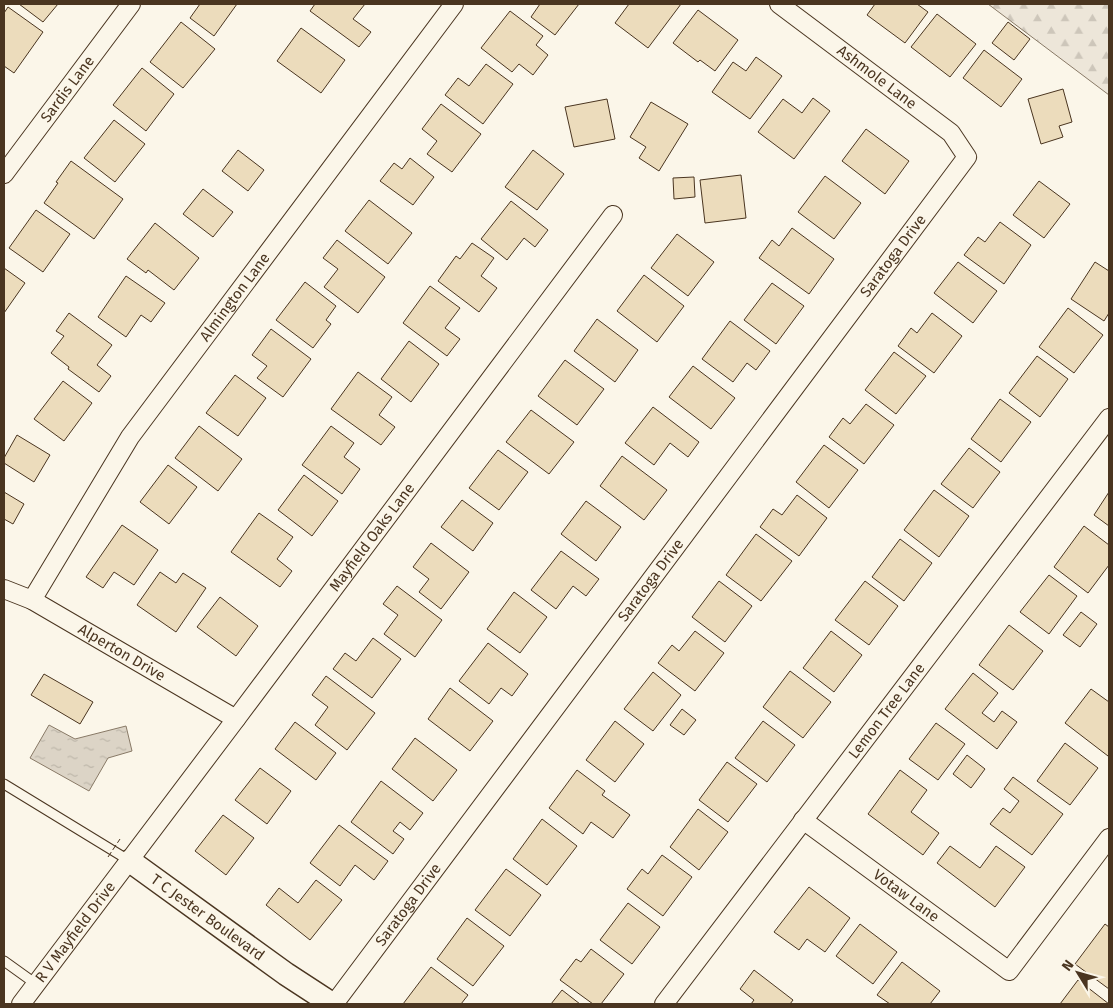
<svg xmlns="http://www.w3.org/2000/svg" width="1113" height="1008" font-family="'Fira Sans',sans-serif">
	<style>
		.forest { fill: url(#forest-firs); stroke: #887966 }
		.water { fill: url(#water-ripples); stroke: #887966 }
		.building { fill: #ecdcbc; stroke: #4a3520 }
		.lines { fill: none; stroke-linecap: round; stroke-linejoin: round }
		.service-casing { stroke: #4a3520; stroke-width: 11 }
		.minor-casing { stroke: #4a3520; stroke-width: 20 }
		.tertiary-casing { stroke: #4a3520; stroke-width: 25 }
		.service { stroke: #fbf6e9; stroke-width: 9 }
		.minor { stroke: #fbf6e9; stroke-width: 18 }
		.tertiary { stroke: #fbf6e9; stroke-width: 22 }
		.fence { stroke: #4a3520; stroke-width: 1; stroke-dasharray: 6 2.5; stroke-linecap: butt }
		.labels { text-anchor: middle; dominant-baseline: central; stroke-width: 4; stroke-linejoin: round; paint-order: stroke }
		.street-label { font-size: 15px; fill: #4a3520; stroke: #fbf6e9 }
	</style>
	<defs>
		<pattern id="forest-firs" width="22" height="20" patternUnits="userSpaceOnUse" patternTransform="scale(1.25)"><rect width="22" height="20" fill="#ede6d9"/><path d="M5 1l3.5 6h-7zM16 11l3.5 6h-7z" fill="#cdc6ba"/></pattern>
		<pattern id="water-ripples" width="26" height="14" patternUnits="userSpaceOnUse" patternTransform="scale(1.25)"><rect width="26" height="14" fill="#dcd4c6"/><path d="M2 4q2-2 4 0t4 0M15 11q2-2 4 0t4 0" fill="none" stroke="#beb7aa"/></pattern>
	</defs>
	<rect width="100%" height="100%" fill="#fbf6e9"/>
	<path class="forest" d="M 988,4 L 1109,4 L 1109,95 Z"/>
	<path class="water" d="M 49,725 L 75,739 L 126,726 L 132,751 L 108,758 L 89,791 L 30,758 Z"/>
	<path class="building" d="M 19,4 L 58,4 L 43,22 Z
		M 200,4 L 237,4 L 214,36 L 190,18 Z
		M 315,4 L 365,4 L 353,19 L 371,32 L 359,47 L 310,11 Z
		M 540,4 L 579,4 L 555,35 L 531,17 Z
		M 629,4 L 681,4 L 648,48 L 615,23 Z
		M 875,4 L 917,4 L 928,12 L 905,43 L 867,15 Z
		M 8,7 L 43,32 L 14,73 L 4,66 L 4,13 Z
		M 698,10 L 738,40 L 715,71 L 700,60 L 698,62 L 673,43 Z
		M 510,11 L 543,36 L 536,45 L 548,55 L 533,75 L 519,64 L 512,72 L 481,48 Z
		M 937,14 L 976,44 L 950,77 L 911,47 Z
		M 181,22 L 215,49 L 183,88 L 150,62 Z
		M 1008,22 L 1030,39 L 1014,60 L 992,43 Z
		M 301,28 L 345,60 L 321,93 L 277,61 Z
		M 984,50 L 1022,79 L 1001,107 L 963,78 Z
		M 756,57 L 782,76 L 750,119 L 712,92 L 733,62 L 746,71 Z
		M 486,64 L 513,84 L 483,124 L 445,95 L 458,78 L 469,86 Z
		M 142,68 L 174,94 L 146,131 L 113,105 Z
		M 1063,89 L 1072,122 L 1059,126 L 1063,137 L 1041,144 L 1028,99 Z
		M 813,98 L 830,111 L 794,159 L 758,132 L 783,99 L 802,113 Z
		M 607,99 L 615,139 L 574,147 L 565,107 Z
		M 651,102 L 688,124 L 659,171 L 639,158 L 646,147 L 630,137 Z
		M 441,104 L 481,134 L 452,172 L 427,154 L 437,141 L 422,129 Z
		M 114,120 L 145,144 L 115,182 L 84,158 Z
		M 866,129 L 909,161 L 885,194 L 842,161 Z
		M 238,150 L 264,170 L 248,191 L 222,171 Z
		M 533,150 L 564,174 L 537,210 L 505,187 Z
		M 410,158 L 434,177 L 413,205 L 380,181 L 394,163 L 402,169 Z
		M 71,161 L 123,199 L 94,239 L 44,203 L 58,183 L 56,182 Z
		M 741,175 L 746,218 L 705,223 L 700,180 Z
		M 825,176 L 861,203 L 834,239 L 798,212 Z
		M 694,177 L 695,197 L 674,199 L 673,178 Z
		M 1039,181 L 1070,204 L 1044,238 L 1013,215 Z
		M 203,189 L 233,212 L 213,237 L 183,214 Z
		M 369,200 L 412,233 L 388,264 L 345,231 Z
		M 511,201 L 548,230 L 535,247 L 524,238 L 507,260 L 481,239 Z
		M 36,210 L 70,234 L 43,272 L 9,248 Z
		M 1000,222 L 1031,245 L 1004,284 L 964,255 L 978,237 L 985,242 Z
		M 155,223 L 199,258 L 174,290 L 148,270 L 146,273 L 127,259 Z
		M 792,228 L 834,259 L 809,294 L 759,258 L 772,240 L 779,246 Z
		M 677,234 L 714,262 L 688,296 L 651,268 Z
		M 337,240 L 385,277 L 358,313 L 324,287 L 338,269 L 323,258 Z
		M 472,243 L 494,258 L 481,276 L 497,288 L 479,312 L 438,281 L 456,256 L 460,259 Z
		M 958,262 L 997,291 L 973,323 L 934,293 Z
		M 1095,262 L 1109,271 L 1109,313 L 1104,321 L 1071,299 Z
		M 4,268 L 25,283 L 4,313 Z
		M 644,275 L 684,306 L 657,342 L 617,311 Z
		M 126,276 L 165,303 L 151,322 L 141,315 L 126,337 L 98,317 Z
		M 305,282 L 336,306 L 326,320 L 331,324 L 313,348 L 276,320 Z
		M 772,283 L 804,306 L 776,344 L 744,320 Z
		M 430,286 L 460,308 L 445,328 L 460,339 L 447,356 L 403,323 Z
		M 1068,308 L 1103,335 L 1074,373 L 1039,347 Z
		M 69,313 L 112,345 L 97,365 L 111,376 L 99,392 L 68,369 L 69,367 L 51,353 L 64,336 L 56,331 Z
		M 932,313 L 962,336 L 934,373 L 898,346 L 911,328 L 917,333 Z
		M 597,319 L 638,350 L 615,382 L 574,351 Z
		M 730,321 L 770,351 L 756,370 L 747,363 L 733,382 L 702,359 Z
		M 271,329 L 311,359 L 283,397 L 257,378 L 267,366 L 252,355 Z
		M 409,341 L 439,364 L 411,402 L 381,379 Z
		M 894,352 L 926,376 L 896,414 L 865,390 Z
		M 1037,356 L 1068,379 L 1040,417 L 1009,393 Z
		M 565,360 L 604,389 L 577,425 L 538,396 Z
		M 693,366 L 735,398 L 711,429 L 669,397 Z
		M 358,372 L 392,397 L 379,415 L 395,427 L 381,445 L 331,409 Z
		M 235,375 L 266,398 L 238,436 L 206,413 Z
		M 63,381 L 92,403 L 64,441 L 34,419 Z
		M 1000,399 L 1031,422 L 1001,462 L 971,439 Z
		M 866,404 L 894,425 L 864,464 L 829,437 L 843,418 L 850,424 Z
		M 653,407 L 699,442 L 688,457 L 670,443 L 654,465 L 625,443 Z
		M 531,410 L 574,442 L 549,474 L 506,442 Z
		M 199,426 L 242,459 L 218,491 L 175,458 Z
		M 331,426 L 354,443 L 344,457 L 360,469 L 342,494 L 302,465 Z
		M 17,435 L 50,455 L 34,482 L 4,463 L 4,458 Z
		M 824,445 L 858,470 L 829,508 L 796,482 Z
		M 969,448 L 1000,472 L 973,508 L 941,484 Z
		M 498,450 L 528,472 L 499,510 L 469,488 Z
		M 622,456 L 667,490 L 644,520 L 600,486 Z
		M 168,465 L 197,487 L 169,524 L 140,502 Z
		M 304,475 L 338,501 L 312,536 L 278,510 Z
		M 934,490 L 969,516 L 939,557 L 904,530 Z
		M 4,492 L 24,504 L 13,524 L 4,519 Z
		M 1109,492 L 1109,526 L 1094,515 Z
		M 797,495 L 827,518 L 799,556 L 760,527 L 773,509 L 782,515 Z
		M 462,500 L 493,523 L 473,551 L 441,527 Z
		M 586,501 L 621,527 L 596,561 L 561,534 Z
		M 259,513 L 293,537 L 277,559 L 292,571 L 280,587 L 231,552 Z
		M 122,525 L 158,550 L 134,585 L 114,572 L 103,588 L 86,577 Z
		M 1084,526 L 1109,545 L 1109,565 L 1088,593 L 1054,567 Z
		M 756,534 L 792,561 L 761,601 L 726,575 Z
		M 900,539 L 932,563 L 904,601 L 872,577 Z
		M 431,543 L 469,572 L 441,609 L 419,592 L 429,579 L 413,567 Z
		M 561,551 L 599,579 L 586,596 L 573,586 L 556,609 L 531,590 Z
		M 160,572 L 176,583 L 183,573 L 206,588 L 176,632 L 137,605 Z
		M 1049,575 L 1077,596 L 1049,634 L 1020,612 Z
		M 719,581 L 752,606 L 725,642 L 692,617 Z
		M 865,581 L 898,606 L 869,645 L 835,620 Z
		M 397,586 L 442,620 L 415,657 L 384,634 L 398,615 L 383,604 Z
		M 514,592 L 547,617 L 520,653 L 487,629 Z
		M 220,597 L 258,626 L 236,656 L 197,627 Z
		M 1081,612 L 1097,624 L 1080,647 L 1063,635 Z
		M 1009,625 L 1043,651 L 1013,690 L 979,665 Z
		M 695,631 L 724,653 L 695,691 L 658,663 L 672,645 L 679,651 Z
		M 831,631 L 862,655 L 834,692 L 803,668 Z
		M 373,638 L 401,659 L 372,698 L 333,669 L 345,653 L 356,661 Z
		M 488,643 L 528,674 L 512,696 L 501,688 L 489,704 L 459,681 Z
		M 790,671 L 831,702 L 803,738 L 763,707 Z
		M 653,672 L 681,695 L 653,731 L 624,709 Z
		M 973,673 L 998,693 L 982,713 L 994,722 L 1002,711 L 1017,722 L 997,749 L 945,709 Z
		M 44,674 L 93,702 L 80,724 L 31,695 Z
		M 326,676 L 375,713 L 347,750 L 315,725 L 328,707 L 312,695 Z
		M 450,688 L 493,721 L 470,751 L 428,719 Z
		M 1091,689 L 1109,702 L 1109,754 L 1108,756 L 1065,723 Z
		M 682,709 L 696,720 L 684,735 L 670,725 Z
		M 615,721 L 644,744 L 615,782 L 586,760 Z
		M 763,721 L 795,745 L 767,782 L 735,758 Z
		M 295,722 L 336,753 L 316,780 L 275,749 Z
		M 936,723 L 965,744 L 938,780 L 909,759 Z
		M 415,738 L 457,770 L 433,801 L 392,769 Z
		M 1065,743 L 1098,768 L 1070,805 L 1037,781 Z
		M 967,755 L 985,769 L 971,788 L 953,774 Z
		M 727,762 L 757,784 L 728,822 L 699,800 Z
		M 260,768 L 291,791 L 267,824 L 235,800 Z
		M 577,770 L 605,791 L 602,795 L 630,815 L 613,838 L 591,822 L 583,834 L 549,808 Z
		M 900,770 L 927,790 L 911,812 L 939,833 L 923,855 L 868,814 Z
		M 1013,777 L 1063,814 L 1032,855 L 990,824 L 1003,808 L 1010,813 L 1019,801 L 1004,789 Z
		M 381,781 L 423,813 L 410,830 L 400,822 L 393,831 L 404,839 L 393,854 L 351,822 Z
		M 698,809 L 728,832 L 699,870 L 670,847 Z
		M 223,815 L 254,838 L 226,875 L 195,851 Z
		M 542,819 L 577,846 L 547,885 L 513,859 Z
		M 339,825 L 388,861 L 374,880 L 355,865 L 340,886 L 310,863 Z
		M 950,846 L 980,868 L 996,846 L 1025,867 L 995,907 L 937,863 Z
		M 662,855 L 692,877 L 663,916 L 627,889 L 642,869 L 648,874 Z
		M 506,869 L 541,895 L 510,936 L 475,910 Z
		M 316,880 L 342,900 L 310,940 L 266,905 L 279,888 L 298,903 Z
		M 809,887 L 850,918 L 825,952 L 807,939 L 799,950 L 774,932 Z
		M 628,903 L 660,927 L 632,964 L 600,940 Z
		M 467,918 L 504,946 L 473,986 L 437,959 Z
		M 860,924 L 897,952 L 873,984 L 836,956 Z
		M 1105,924 L 1109,927 L 1109,989 L 1075,964 Z
		M 591,949 L 624,974 L 601,1004 L 593,1004 L 560,980 L 576,959 L 581,962 Z
		M 902,962 L 940,991 L 930,1004 L 890,1004 L 877,995 Z
		M 431,967 L 468,995 L 461,1004 L 403,1004 Z
		M 754,970 L 793,1000 L 790,1004 L 751,1004 L 754,1000 L 740,989 Z
		M 1078,980 L 1109,1004 L 1060,1004 Z
		M 562,990 L 580,1004 L 551,1004 Z"/>
	<g class="lines">
		<g class="service-casing">
			<path id="service" d="M 4,784 L 130,861
				M 4,961 L 36,984"/>
		</g>
		<g class="minor-casing">
			<g id="minor">
				<path id="s1" d="M 4,174 L 131,4"/>
				<path id="s2" d="M 4,589 L 32,600 L 236,719"/>
				<path id="s3" d="M 32,600 L 130,437 L 454,4"/>
				<path id="s4" d="M 803,820 L 1009,971 L 1109,838"/>
				<path id="s5" d="M 21,1004 L 236,719 L 613,215"/>
				<path id="s6" d="M 334,1004 L 967,157 L 951,133 L 779,4"/>
				<path id="s7" d="M 664,1004 L 1109,418"/>
			</g>
		</g>
		<g class="tertiary-casing">
			<g id="tertiary">
				<path id="s8" d="M 130,861 L 286,974 L 332,1004"/>
			</g>
		</g>
		<use href="#service" class="service"/>
		<use href="#minor" class="minor"/>
		<use href="#tertiary" class="tertiary"/>
		<path class="fence" d="M 108,857 L 120,839"/>
	</g>
	<g class="labels">
		<g class="street-label">
			<text transform="translate(877 77) rotate(37)">Ashmole Lane</text>
			<text stroke="none"><textPath href="#s1" startOffset="106">Sardis Lane</textPath></text>
			<text stroke="none"><textPath href="#s6" startOffset="934">Saratoga Drive</textPath></text>
			<text stroke="none"><textPath href="#s3" startOffset="365">Almington Lane</textPath></text>
			<text stroke="none"><textPath href="#s5" startOffset="584">Mayfield Oaks Lane</textPath></text>
			<text stroke="none"><textPath href="#s6" startOffset="529">Saratoga Drive</textPath></text>
			<text stroke="none"><textPath href="#s2" startOffset="134">Alperton Drive</textPath></text>
			<text stroke="none"><textPath href="#s7" startOffset="368">Lemon Tree Lane</textPath></text>
			<text stroke="none"><textPath href="#s4" startOffset="128">Votaw Lane</textPath></text>
			<text stroke="none"><textPath href="#s6" startOffset="124">Saratoga Drive</textPath></text>
			<text stroke="none"><textPath href="#s8" startOffset="96">T C Jester Boulevard</textPath></text>
			<text stroke="none"><textPath href="#s5" startOffset="90">R V Mayfield Drive</textPath></text>
		</g>
	</g>
	<rect width="1113" height="1008" fill="none" stroke="#4a3520" stroke-width="10"/>
	<g transform="translate(1078 973) rotate(307)" stroke="#fbf6e9" stroke-width="4" paint-order="stroke">
	<path d="M0-4L9 19L0 12L-9 19Z" fill="#4a3520"/>
	<text y="-8" font-size="14" font-weight="bold" text-anchor="middle" fill="#4a3520">N</text>
	</g>
</svg>
